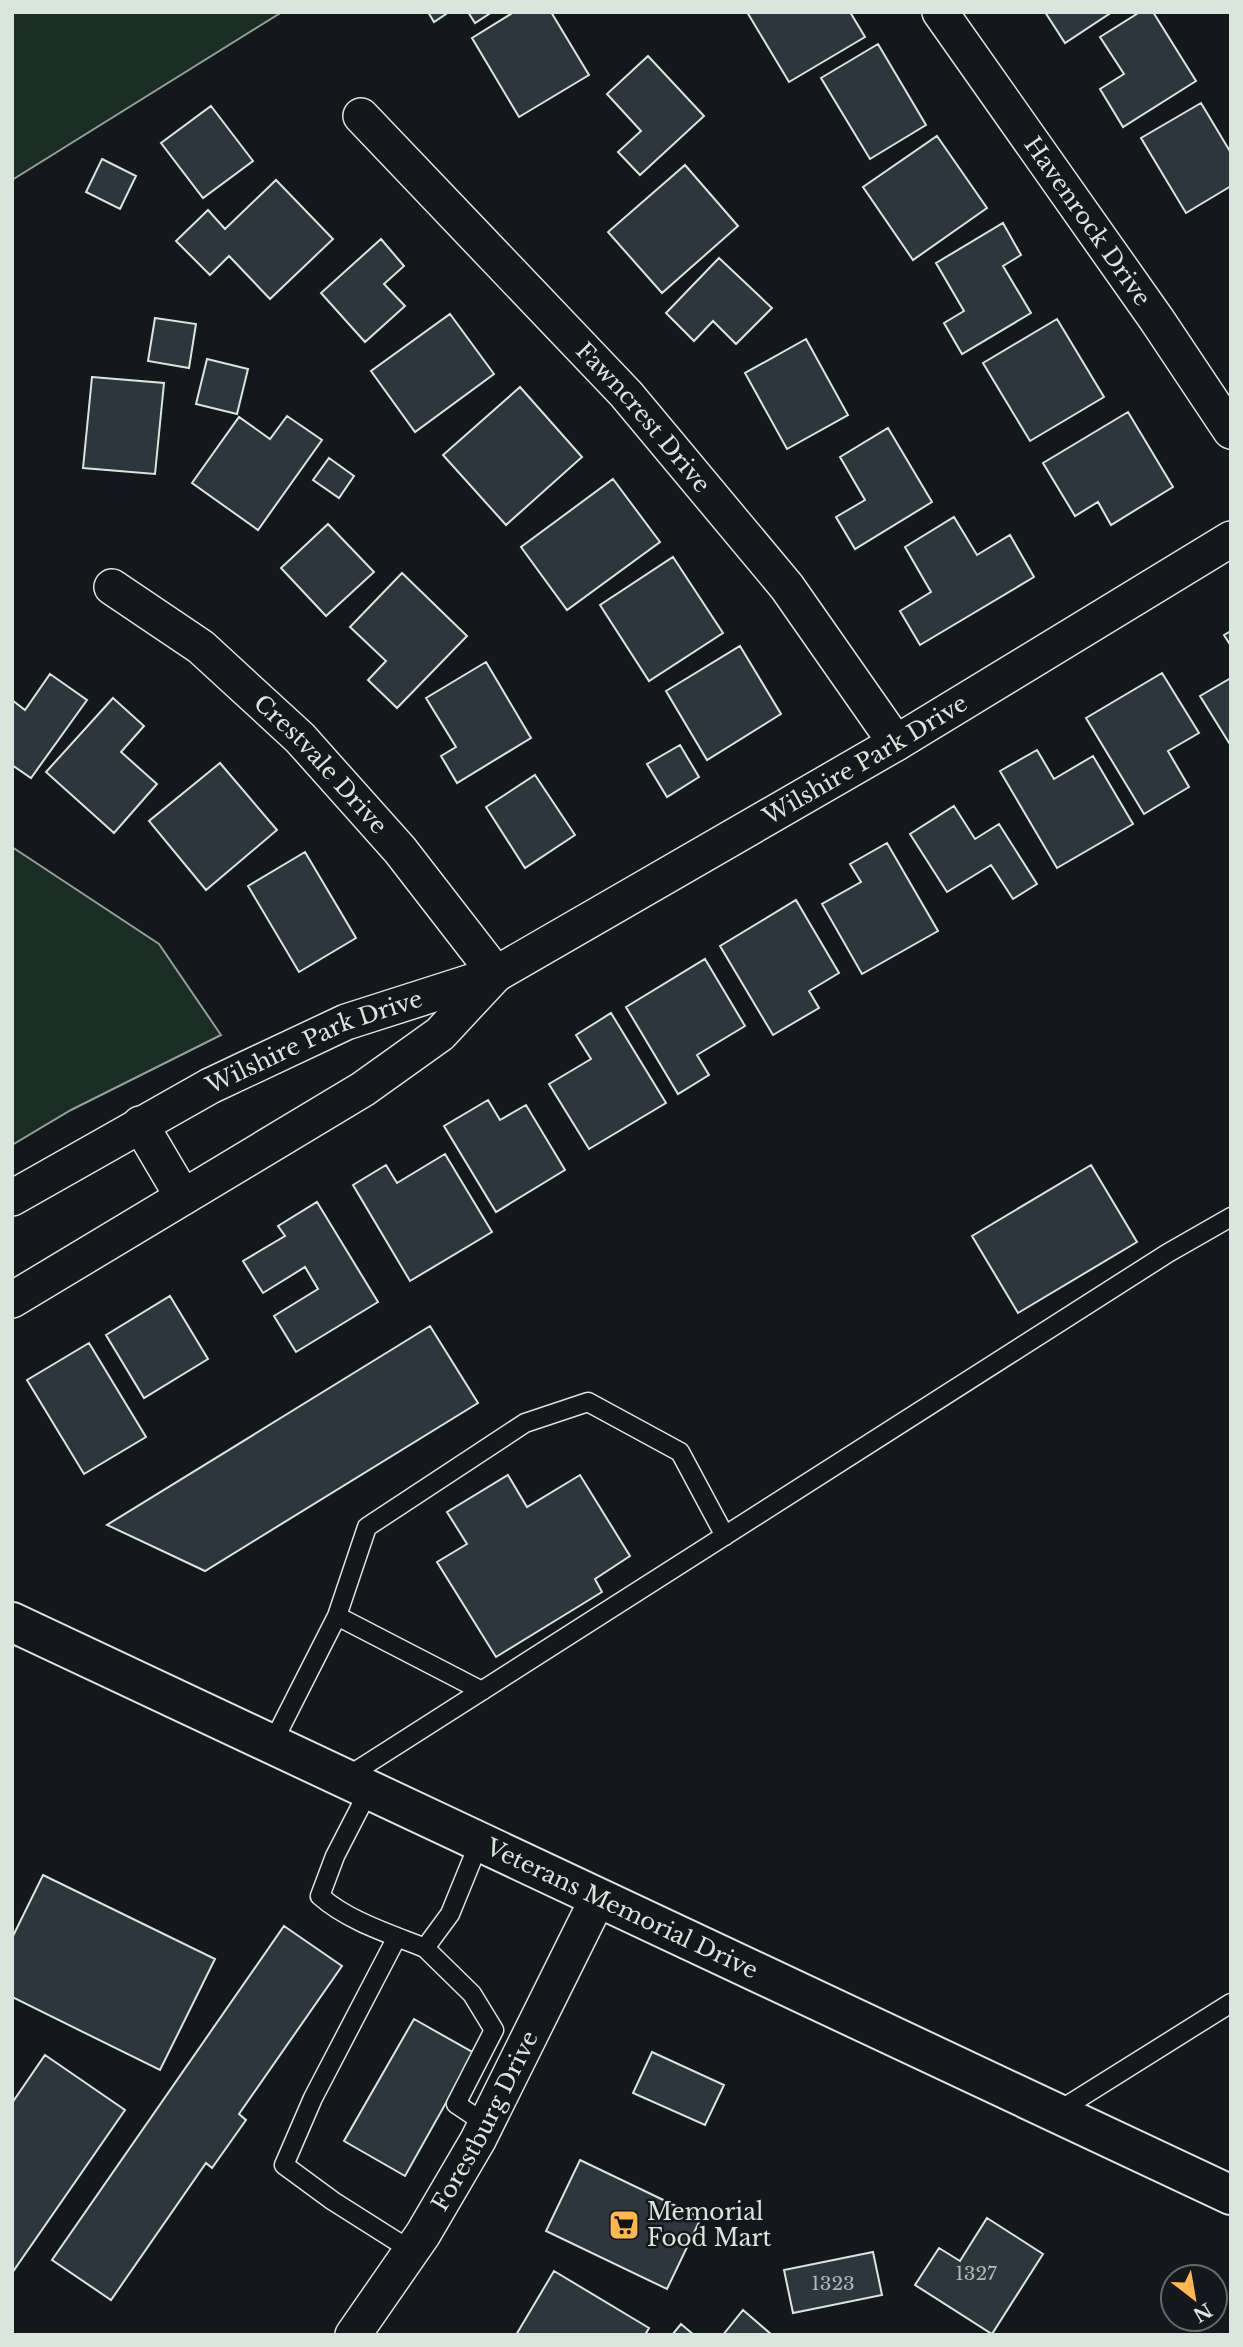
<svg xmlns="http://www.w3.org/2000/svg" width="1243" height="2347" font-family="'Libre Baskerville',serif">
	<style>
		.green { fill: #1a2d24; stroke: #939e99; stroke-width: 2 }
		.building { fill: #2c363c; stroke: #d8e6dc; stroke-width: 2 }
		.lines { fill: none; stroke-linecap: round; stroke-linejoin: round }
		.lane-casing { stroke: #d8e6dc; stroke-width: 21 }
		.street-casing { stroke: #d8e6dc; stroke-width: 38 }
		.secondary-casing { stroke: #d8e6dc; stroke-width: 42 }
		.lane { stroke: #14181c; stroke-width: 18 }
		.street { stroke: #14181c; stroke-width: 35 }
		.secondary { stroke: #14181c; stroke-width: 38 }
		.labels { text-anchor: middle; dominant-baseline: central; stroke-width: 5; stroke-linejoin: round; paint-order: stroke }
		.number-label { font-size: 19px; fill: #adbab4 }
		.street-label { font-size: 23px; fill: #d8e6dc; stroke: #14181c }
		.poi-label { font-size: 23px; fill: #d8e6dc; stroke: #14181c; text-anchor: start }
	</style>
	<rect width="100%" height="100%" fill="#14181c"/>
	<path class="green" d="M 12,12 L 282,12 L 12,180 Z
		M 12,847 L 159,944 L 221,1035 L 71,1110 L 12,1145 Z"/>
	<path class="building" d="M 428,12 L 449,12 L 434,22 Z
		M 468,12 L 492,12 L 475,23 Z
		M 514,12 L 551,12 L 589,75 L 519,117 L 472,38 Z
		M 747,12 L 850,12 L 865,37 L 789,82 Z
		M 1045,12 L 1112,12 L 1065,43 Z
		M 1140,12 L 1153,12 L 1196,81 L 1123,127 L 1100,89 L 1124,74 L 1100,37 Z
		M 878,44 L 926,125 L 870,159 L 821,78 Z
		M 648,56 L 704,116 L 640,175 L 618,152 L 641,131 L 607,94 Z
		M 1201,103 L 1231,153 L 1231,186 L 1186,213 L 1141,138 Z
		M 211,106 L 253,161 L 203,198 L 161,143 Z
		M 937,136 L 987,208 L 913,260 L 863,187 Z
		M 102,159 L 136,176 L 120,209 L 86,192 Z
		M 685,165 L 738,226 L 662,293 L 608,232 Z
		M 276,180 L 333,239 L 270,299 L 229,256 L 210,275 L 176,241 L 208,210 L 225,229 Z
		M 1003,223 L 1021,255 L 1003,266 L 1031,313 L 962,354 L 944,323 L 964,311 L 936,263 Z
		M 381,239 L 404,266 L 384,284 L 405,306 L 365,342 L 321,293 Z
		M 719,258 L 772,308 L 736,344 L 713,321 L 694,341 L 666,313 Z
		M 450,314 L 494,374 L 415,432 L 371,371 Z
		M 155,318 L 196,324 L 189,368 L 148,361 Z
		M 1057,319 L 1104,397 L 1030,441 L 983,363 Z
		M 806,339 L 848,415 L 787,449 L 745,373 Z
		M 207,359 L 248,369 L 237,414 L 196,404 Z
		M 92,377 L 164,383 L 155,474 L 83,468 Z
		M 520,387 L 582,457 L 506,525 L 443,455 Z
		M 1128,412 L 1173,487 L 1111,525 L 1098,502 L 1075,516 L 1043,463 Z
		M 287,416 L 322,440 L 258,530 L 192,483 L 239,417 L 270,439 Z
		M 888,428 L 932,502 L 855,549 L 836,517 L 865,500 L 840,457 Z
		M 329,458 L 354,476 L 339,498 L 313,480 Z
		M 613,479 L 660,542 L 567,610 L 521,547 Z
		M 954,517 L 977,555 L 1010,535 L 1034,577 L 920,645 L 900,611 L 931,592 L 905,547 Z
		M 328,524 L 374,572 L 326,616 L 281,568 Z
		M 673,557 L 723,633 L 649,681 L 600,605 Z
		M 402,573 L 467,636 L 397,708 L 368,680 L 386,661 L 350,627 Z
		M 1231,631 L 1231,646 L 1224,635 Z
		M 740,646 L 781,714 L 707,760 L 666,691 Z
		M 486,662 L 531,738 L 457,783 L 441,756 L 456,747 L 426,698 Z
		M 1162,673 L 1199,733 L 1168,751 L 1189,787 L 1144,814 L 1086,718 Z
		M 50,674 L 87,700 L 31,778 L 12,765 L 12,700 L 25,710 Z
		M 1231,678 L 1231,746 L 1200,696 Z
		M 113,698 L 144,726 L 121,752 L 157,784 L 114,833 L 46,772 Z
		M 680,745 L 699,777 L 667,797 L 647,764 Z
		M 1037,750 L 1054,779 L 1093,756 L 1133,824 L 1057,868 L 1000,771 Z
		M 220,763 L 277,830 L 206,890 L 149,821 Z
		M 535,775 L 575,835 L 525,868 L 486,807 Z
		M 954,806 L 975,839 L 999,824 L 1037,884 L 1013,899 L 991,865 L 947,892 L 910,834 Z
		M 887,843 L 938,931 L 862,974 L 822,904 L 861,882 L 850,864 Z
		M 305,852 L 356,938 L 299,972 L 248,886 Z
		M 796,900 L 839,973 L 809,991 L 819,1008 L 773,1035 L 720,946 Z
		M 705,959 L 745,1026 L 697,1055 L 709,1075 L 678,1094 L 626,1007 Z
		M 611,1013 L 666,1103 L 589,1149 L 549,1084 L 591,1059 L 576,1035 Z
		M 488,1100 L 500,1120 L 526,1105 L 565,1170 L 496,1212 L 444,1126 Z
		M 445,1154 L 492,1232 L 410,1281 L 353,1185 L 386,1165 L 397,1183 Z
		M 1091,1165 L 1137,1242 L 1018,1313 L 972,1236 Z
		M 317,1202 L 378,1302 L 296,1352 L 274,1316 L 318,1289 L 305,1267 L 263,1293 L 243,1261 L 285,1236 L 278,1226 Z
		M 170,1296 L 208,1359 L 144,1398 L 106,1335 Z
		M 430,1326 L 478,1403 L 205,1571 L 107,1525 Z
		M 89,1343 L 146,1437 L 84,1474 L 27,1380 Z
		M 508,1475 L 527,1507 L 580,1475 L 630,1556 L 595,1579 L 602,1592 L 496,1657 L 437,1562 L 467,1544 L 447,1512 Z
		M 43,1875 L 215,1959 L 160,2070 L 12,1997 L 12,1938 Z
		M 284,1926 L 342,1966 L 239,2114 L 246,2120 L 212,2168 L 206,2163 L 111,2300 L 52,2260 Z
		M 414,2019 L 474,2053 L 405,2176 L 344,2141 Z
		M 652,2052 L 724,2085 L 705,2125 L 633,2093 Z
		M 45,2055 L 125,2110 L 12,2273 L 12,2103 Z
		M 580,2160 L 701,2218 L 667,2289 L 546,2231 Z
		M 987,2218 L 1043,2254 L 992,2334 L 915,2285 L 939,2248 L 960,2261 Z
		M 873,2252 L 882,2295 L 793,2313 L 784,2270 Z
		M 554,2271 L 649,2328 L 645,2335 L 516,2335 Z
		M 743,2310 L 772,2335 L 723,2335 Z
		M 681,2324 L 694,2335 L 672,2335 Z"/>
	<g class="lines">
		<g class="lane-casing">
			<path id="lane" d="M 337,1616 L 367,1527 L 525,1423 L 588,1402 L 680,1452 L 725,1536
				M 271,1746 L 337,1616 L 482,1691
				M 345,1778 L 1168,1253 L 1231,1217
				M 368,1792 L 335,1856 L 320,1896 C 348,1921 390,1934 425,1948 L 450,1914 L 479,1843
				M 397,1937 L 313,2098 L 284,2165 L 333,2201 L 412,2251
				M 425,1948 L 472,1994 L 494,2030 L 456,2104 L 486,2124
				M 1057,2112 L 1231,2003"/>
		</g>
		<g class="street-casing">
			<g id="street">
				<path id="s1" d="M 940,12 L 1157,320 L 1231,431"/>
				<path id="s2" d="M 361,116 L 626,394 L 787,587 L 896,743"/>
				<path id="s3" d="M 112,587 L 201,647 L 300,738 L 400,850 L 496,974"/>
				<path d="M 140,1124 L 183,1197"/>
				<path id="s4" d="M 12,1198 L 210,1086 L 346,1022 L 496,974 L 896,743 L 1231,539"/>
				<path d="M 12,1300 L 363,1089 L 440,1034 L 494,976"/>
				<path id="s5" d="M 353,2335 L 423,2234 L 478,2140 L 598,1898"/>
			</g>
		</g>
		<g class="secondary-casing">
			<g id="secondary">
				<path id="s6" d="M 12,1622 L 1231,2195"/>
			</g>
		</g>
		<use href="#lane" class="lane"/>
		<use href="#street" class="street"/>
		<use href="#secondary" class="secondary"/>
	</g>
	<defs>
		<g id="supermarket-square" transform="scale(1.575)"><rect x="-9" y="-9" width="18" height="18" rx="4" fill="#ffb74d" stroke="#14181c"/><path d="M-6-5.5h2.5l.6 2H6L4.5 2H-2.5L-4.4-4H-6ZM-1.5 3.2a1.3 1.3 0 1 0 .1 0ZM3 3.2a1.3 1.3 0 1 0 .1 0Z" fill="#111"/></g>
	</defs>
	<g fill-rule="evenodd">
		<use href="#supermarket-square" x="624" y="2225"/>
	</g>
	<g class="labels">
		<g class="number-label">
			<text x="976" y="2273">1327</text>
			<text x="833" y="2283">1323</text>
		</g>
		<g class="street-label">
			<text stroke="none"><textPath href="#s1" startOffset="256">Havenrock Drive</textPath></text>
			<text stroke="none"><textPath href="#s2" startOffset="413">Fawncrest Drive</textPath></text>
			<text stroke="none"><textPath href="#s4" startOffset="962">Wilshire Park Drive</textPath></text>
			<text stroke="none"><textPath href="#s3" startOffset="275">Crestvale Drive</textPath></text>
			<text stroke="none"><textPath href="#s4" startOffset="341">Wilshire Park Drive</textPath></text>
			<text stroke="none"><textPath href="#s6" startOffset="674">Veterans Memorial Drive</textPath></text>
			<text stroke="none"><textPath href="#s5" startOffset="252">Forestburg Drive</textPath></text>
		</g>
		<g class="poi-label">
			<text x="647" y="2212">Memorial<tspan x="647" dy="26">Food Mart</tspan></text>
		</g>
	</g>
	<rect width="1243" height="2347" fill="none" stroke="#d8e6dc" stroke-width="28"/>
	<g transform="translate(1194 2298) rotate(149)"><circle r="33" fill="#14181c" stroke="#626a69" stroke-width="2"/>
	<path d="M0-5L12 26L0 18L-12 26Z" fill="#ffb74d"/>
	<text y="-10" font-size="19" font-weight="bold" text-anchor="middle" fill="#d8e6dc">N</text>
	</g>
</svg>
